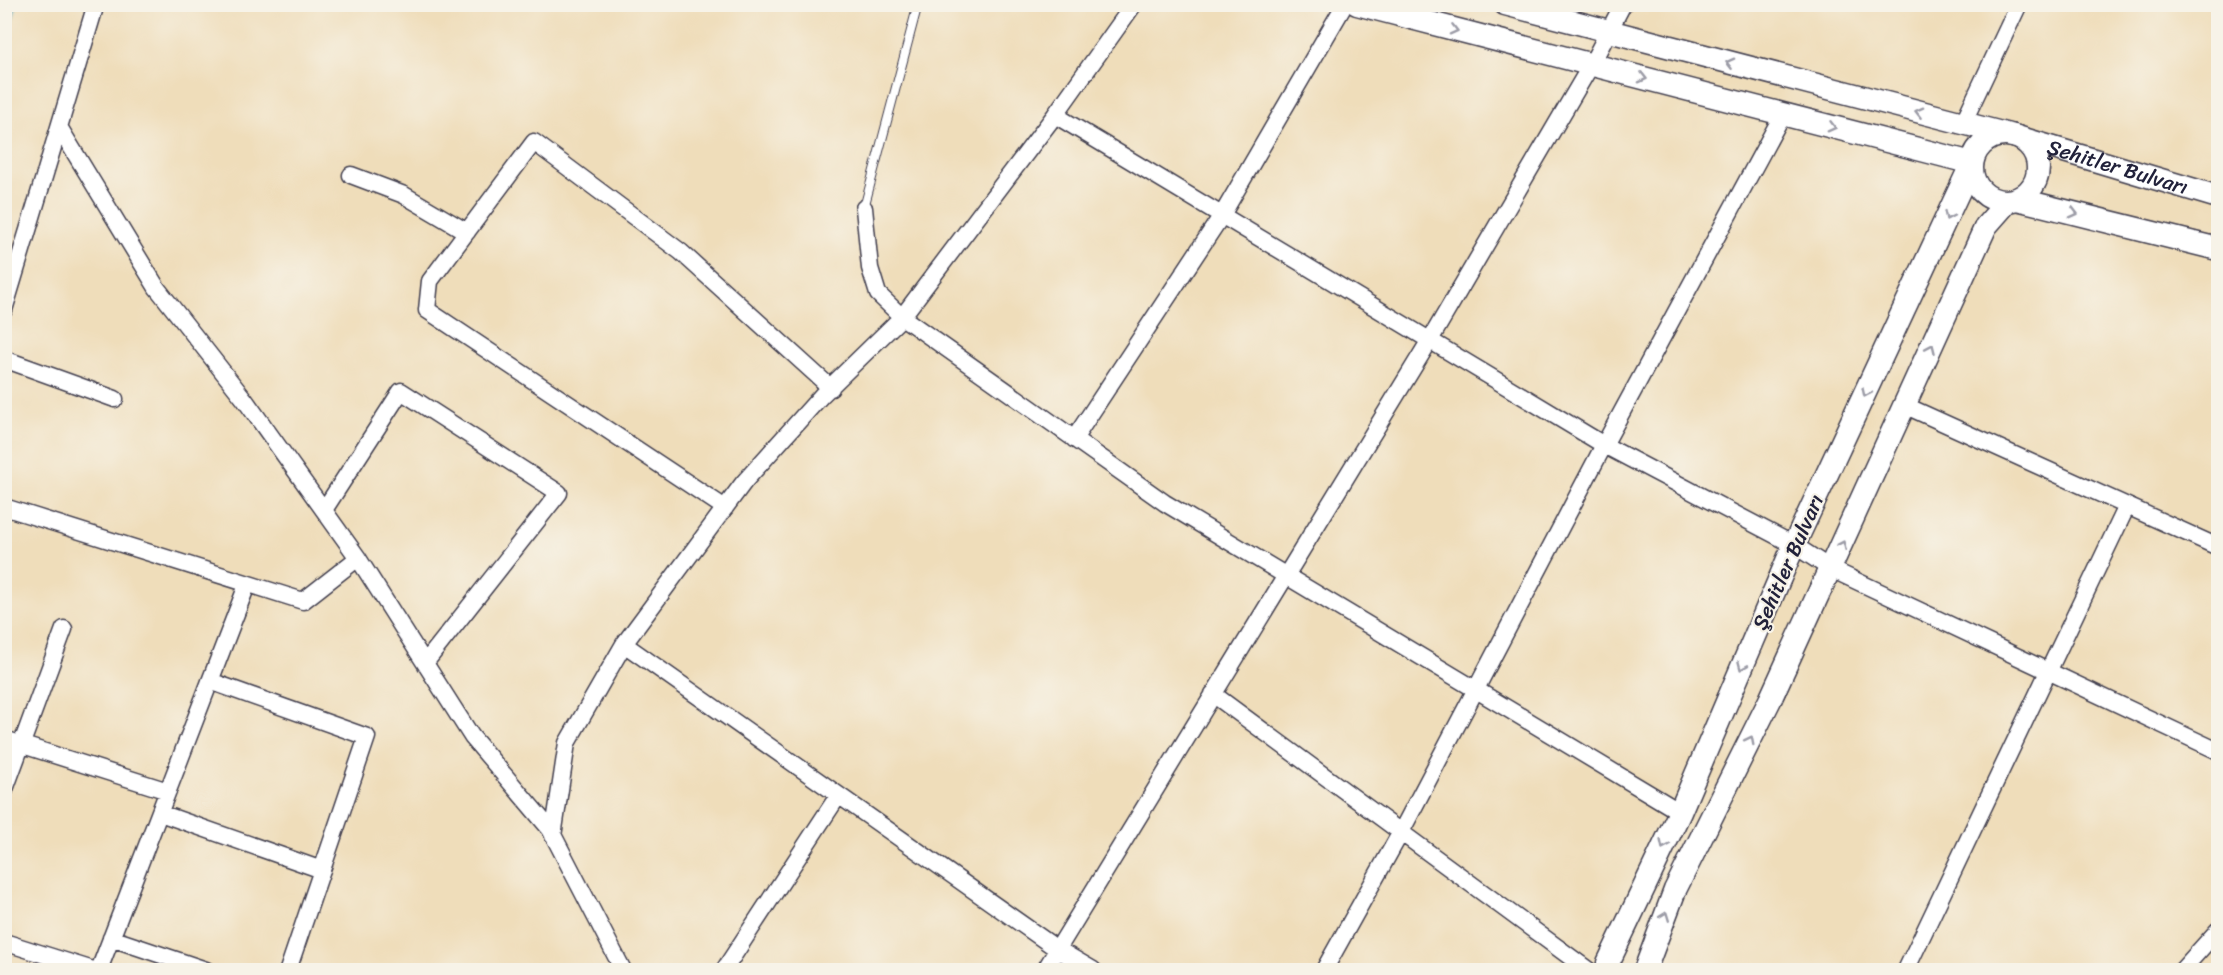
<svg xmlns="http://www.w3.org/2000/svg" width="2223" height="975" font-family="Sriracha,sans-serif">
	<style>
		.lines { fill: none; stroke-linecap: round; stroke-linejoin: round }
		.stream { stroke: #42aac2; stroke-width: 5 }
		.service-casing { stroke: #413e4e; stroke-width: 10 }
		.minor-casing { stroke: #413e4e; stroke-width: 19 }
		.secondary-casing { stroke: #413e4e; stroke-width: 25 }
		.service { stroke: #fff; stroke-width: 8 }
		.minor { stroke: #fff; stroke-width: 16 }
		.secondary { stroke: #fff; stroke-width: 22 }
		.oneway { stroke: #9c9ca7 }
		.labels { text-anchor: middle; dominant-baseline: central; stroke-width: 4.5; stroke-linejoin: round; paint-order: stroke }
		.street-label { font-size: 21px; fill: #22223b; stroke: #f7f3e8 }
	</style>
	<rect width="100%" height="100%" fill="#f7f3e8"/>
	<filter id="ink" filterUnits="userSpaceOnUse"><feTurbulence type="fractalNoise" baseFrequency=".0167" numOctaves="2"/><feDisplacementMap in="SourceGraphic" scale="12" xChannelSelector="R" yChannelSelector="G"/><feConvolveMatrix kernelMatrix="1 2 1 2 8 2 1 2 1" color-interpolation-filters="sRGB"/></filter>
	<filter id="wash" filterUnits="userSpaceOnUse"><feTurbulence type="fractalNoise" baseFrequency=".008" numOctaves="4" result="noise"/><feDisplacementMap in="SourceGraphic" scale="24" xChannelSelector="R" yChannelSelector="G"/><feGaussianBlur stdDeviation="1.35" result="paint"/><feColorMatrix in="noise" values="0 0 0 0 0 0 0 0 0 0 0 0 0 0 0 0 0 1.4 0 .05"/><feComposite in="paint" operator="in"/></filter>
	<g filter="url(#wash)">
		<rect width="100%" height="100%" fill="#efddba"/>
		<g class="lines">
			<path class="stream" d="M 4,42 L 15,4"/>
		</g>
	</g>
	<g filter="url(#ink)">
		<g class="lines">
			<g class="service-casing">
				<path id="service" d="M 864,208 L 918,4"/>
			</g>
			<g class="minor-casing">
				<path id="minor" d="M 1055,115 L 1604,445 L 1794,545 L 1831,569 L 2218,751
					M 1963,123 L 2019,4
					M 59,127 L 157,288 L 245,400 L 358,558 L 472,737 L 550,829 L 623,970
					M 351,175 L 404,195 L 467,232
					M 864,208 L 870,268 L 878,294 L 902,317 L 1165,503 L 1680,812
					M 4,310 L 96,4
					M 4,359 L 115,399
					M 1904,405 L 2218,547
					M 1074,439 L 1222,215 L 1345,4
					M 4,507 L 303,601 L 358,558
					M 725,508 L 427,310 L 430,281 L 534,142 L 681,252 L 831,388
					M 324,510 L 401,391 L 559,493 L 425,663
					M 624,644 L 1057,949 L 1093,970
					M 210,681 L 367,737 L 288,970
					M 1213,694 L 1588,970
					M 4,739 L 168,791
					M 4,792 L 64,629
					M 160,813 L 322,870
					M 553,836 L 567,743 L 624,644 L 744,482 L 822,395 L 902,317 L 1055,115 L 1134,4
					M 111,938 L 206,970
					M 4,942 L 93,970
					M 99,970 L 247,585
					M 724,970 L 838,796
					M 1045,970 L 1430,340 L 1591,65 L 1623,4
					M 1324,970 L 1401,832 L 1604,445 L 1783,114
					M 1906,970 L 2127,506
					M 2182,970 L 2218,930"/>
			</g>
			<g class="secondary-casing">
				<g id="secondary">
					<path d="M 1357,4 L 1972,163 L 1794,545 L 1680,812 L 1608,963"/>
					<path id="s1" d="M 1505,4 L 2017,137 L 2218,197"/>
					<circle cx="2005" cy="168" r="33"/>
					<path d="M 2017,199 L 2218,249"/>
					<path d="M 1645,970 L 1675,890 L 1770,700 L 1986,226 L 2008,201"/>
				</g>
			</g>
			<use href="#service" class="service"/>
			<use href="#minor" class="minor"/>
			<use href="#secondary" class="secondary"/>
		</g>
		<defs><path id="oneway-chevron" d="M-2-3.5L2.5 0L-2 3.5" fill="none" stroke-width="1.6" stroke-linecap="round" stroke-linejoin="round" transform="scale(1.5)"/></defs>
		<g class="oneway">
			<use href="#oneway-chevron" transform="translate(1454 30) rotate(14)"/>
			<use href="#oneway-chevron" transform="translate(1730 63) rotate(-166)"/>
			<use href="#oneway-chevron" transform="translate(1643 78) rotate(14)"/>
			<use href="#oneway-chevron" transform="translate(1919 112) rotate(-166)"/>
			<use href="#oneway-chevron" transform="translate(1832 127) rotate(15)"/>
			<use href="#oneway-chevron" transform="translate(2074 213) rotate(14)"/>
			<use href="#oneway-chevron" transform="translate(1948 216) rotate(115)"/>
			<use href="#oneway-chevron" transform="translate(1931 348) rotate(-66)"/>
			<use href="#oneway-chevron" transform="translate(1866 393) rotate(115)"/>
			<use href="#oneway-chevron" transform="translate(1842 545) rotate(-66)"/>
			<use href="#oneway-chevron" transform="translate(1742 666) rotate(113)"/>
			<use href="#oneway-chevron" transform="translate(1750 740) rotate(-63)"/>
			<use href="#oneway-chevron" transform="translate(1664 845) rotate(115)"/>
			<use href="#oneway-chevron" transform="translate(1665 916) rotate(-69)"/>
		</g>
	</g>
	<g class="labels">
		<g class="street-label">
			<text stroke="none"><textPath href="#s1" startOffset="634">Şehitler Bulvarı</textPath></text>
			<text transform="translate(1788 562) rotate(-66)">Şehitler Bulvarı</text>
		</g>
	</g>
	<rect width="2223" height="975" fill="none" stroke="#f7f3e8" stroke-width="24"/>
</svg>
